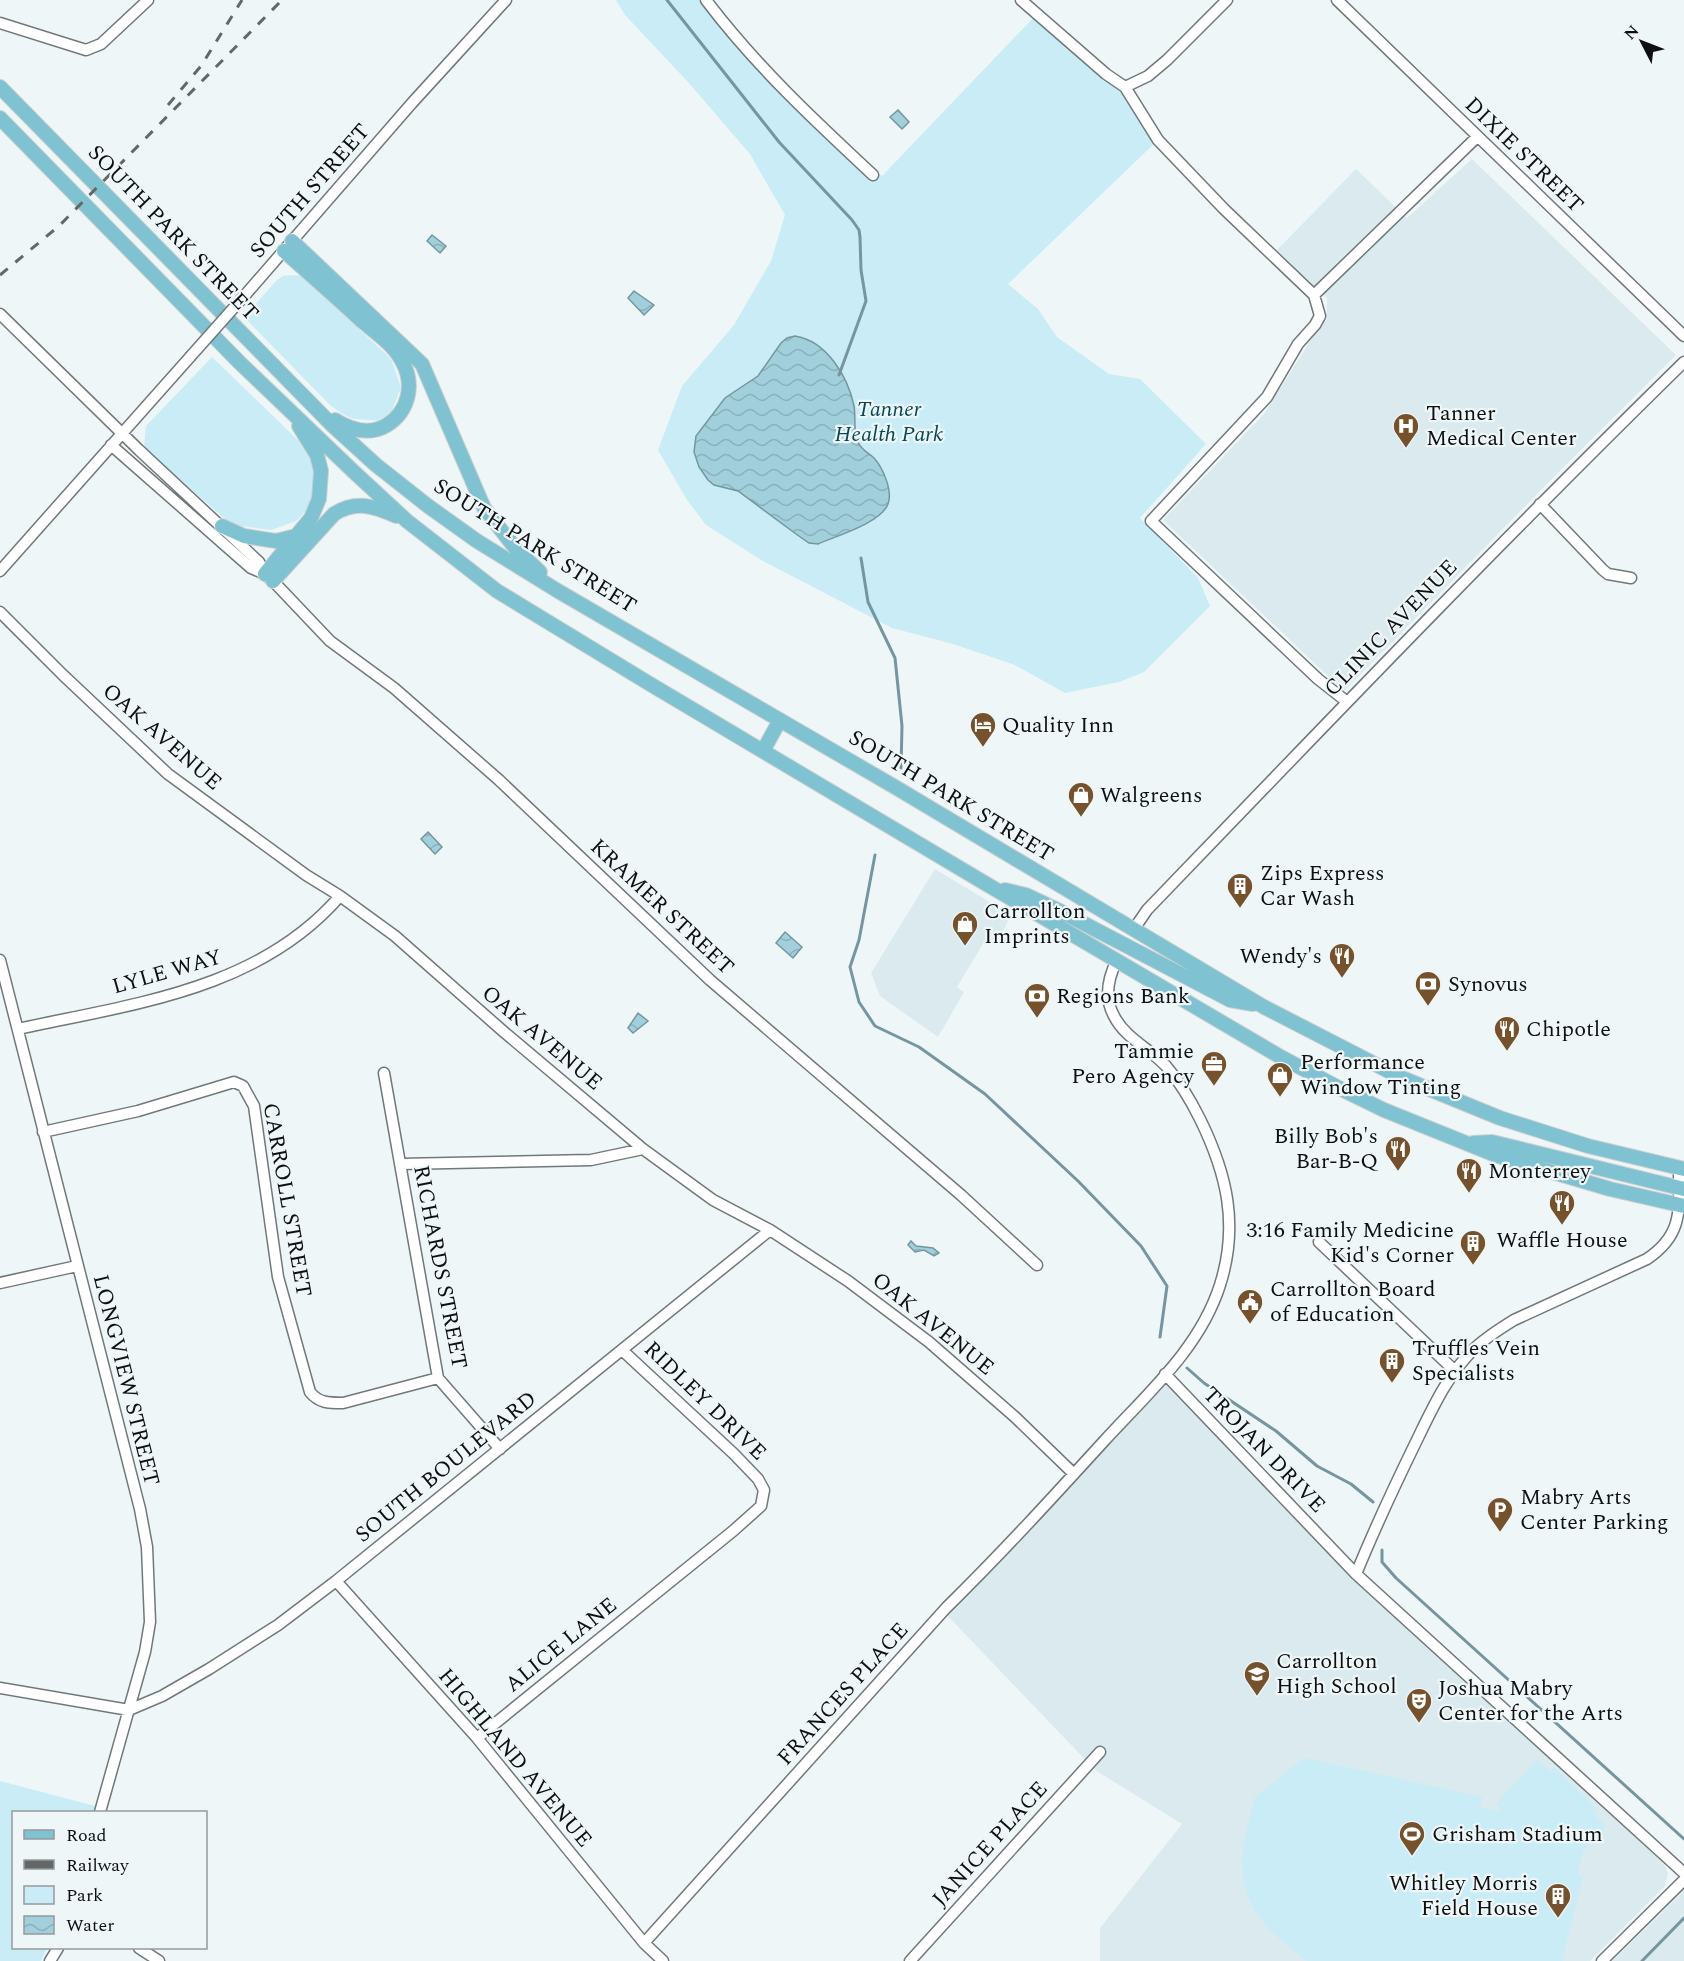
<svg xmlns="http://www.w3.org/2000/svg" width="1684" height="1961" font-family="Spectral,serif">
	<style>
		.built { fill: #daeaee }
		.green { fill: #c9ecf6 }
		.water { fill: url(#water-waves); stroke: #75969f; stroke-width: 1.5 }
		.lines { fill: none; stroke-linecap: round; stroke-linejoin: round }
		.stream { stroke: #75969f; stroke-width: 3 }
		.minor-casing { stroke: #71787a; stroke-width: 13 }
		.major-casing { stroke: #cfcfcf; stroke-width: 16 }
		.minor { stroke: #fff; stroke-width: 10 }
		.major { stroke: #7fc2d1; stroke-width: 14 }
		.rail { stroke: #636768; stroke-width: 3; stroke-dasharray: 10 10; stroke-linecap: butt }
		.minor-bridge-casing { stroke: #71787a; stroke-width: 13; stroke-linecap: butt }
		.minor-bridge { stroke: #fff; stroke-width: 10 }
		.labels { text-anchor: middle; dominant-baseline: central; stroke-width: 4.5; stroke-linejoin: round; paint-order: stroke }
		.street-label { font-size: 22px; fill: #0d0f10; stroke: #eff6f8 }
		.park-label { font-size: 22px; font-style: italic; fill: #034a58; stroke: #eff6f8 }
		.poi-label { font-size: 22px; fill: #0d0f10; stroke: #eff6f8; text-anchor: start }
	</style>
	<defs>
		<pattern id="water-waves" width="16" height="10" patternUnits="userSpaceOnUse" patternTransform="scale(1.5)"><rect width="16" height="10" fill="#a1d0dc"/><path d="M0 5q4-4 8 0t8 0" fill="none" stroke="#89b1bc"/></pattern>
	</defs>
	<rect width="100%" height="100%" fill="#eff6f8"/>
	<path class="built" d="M 1472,159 L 1676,355 L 1546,485 L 1344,691 L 1163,520 L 1264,414 L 1314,335 L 1327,319 L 1327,298 L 1277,250 L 1356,169 L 1407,218 Z
		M 935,869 L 1001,909 L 1007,915 L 1008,919 L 1006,926 L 992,946 L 984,942 L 957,987 L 964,992 L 938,1037 L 880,996 L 871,973 Z
		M 1165,1374 L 1410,1624 L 1664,1864 L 1668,1874 L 1665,1886 L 1590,1961 L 1100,1961 L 1100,1928 L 1182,1824 L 1095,1770 L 944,1612 Z
		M 1684,1891 L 1684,1961 L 1612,1961 Z"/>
	<path class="green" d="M 616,0 L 706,0 L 779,93 L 839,144 L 882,176 L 1037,14 L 1125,87 L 1158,140 L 1008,284 L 1038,309 L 1057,337 L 1109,374 L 1140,379 L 1206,444 L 1140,518 L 1198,578 L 1210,606 L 1144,672 L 1119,682 L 1065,693 L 1015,665 L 953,644 L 892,628 L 763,561 L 706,525 L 687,500 L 658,450 L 682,386 L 734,325 L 771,261 L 785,215 L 750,154 L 688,82 L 625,15 Z
		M 293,275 L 301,276 L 387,355 L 392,361 L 401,388 L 392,410 L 380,421 C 352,418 354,423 330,405 L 244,317 L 277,280 L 283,276 Z
		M 212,357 L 303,445 L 314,464 L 316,491 L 310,507 L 296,521 L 271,530 L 232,525 L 144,448 L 146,426 Z
		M 1304,1758 L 1482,1797 L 1480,1807 L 1498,1811 L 1500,1808 L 1496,1804 L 1537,1760 L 1550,1771 L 1554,1767 L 1597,1809 L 1593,1813 L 1606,1826 L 1583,1851 L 1577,1875 L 1583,1877 L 1562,1961 L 1307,1961 C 1273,1936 1243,1910 1242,1865 C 1241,1847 1251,1816 1255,1797 Z
		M 0,1781 L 95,1806 L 93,1812 L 14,1812 L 14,1948 L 47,1948 L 41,1961 L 0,1961 Z"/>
	<path class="water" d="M 898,110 L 909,122 L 902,129 L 890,117 Z
		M 432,235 L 446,246 L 440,253 L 427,241 Z
		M 634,291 L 654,305 L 644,315 L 628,298 Z
		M 795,336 C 827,341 848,377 854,406 C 856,417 853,432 858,442 C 861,450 868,452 874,458 C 883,468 893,491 888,504 C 881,523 836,536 818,544 L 809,543 L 796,534 L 738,491 L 714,485 L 708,480 L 699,467 L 694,452 L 696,436 L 725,398 L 758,376 L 781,343 L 787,338 Z
		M 428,832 L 442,847 L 435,854 L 421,839 Z
		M 785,932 L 802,947 L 793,958 L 776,943 Z
		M 638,1013 L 648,1021 L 633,1033 L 628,1028 Z
		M 911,1241 L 916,1246 L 933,1248 L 939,1253 L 934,1256 L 924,1250 L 915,1252 L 908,1245 Z"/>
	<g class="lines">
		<path class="stream" d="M 667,0 L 779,142 L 852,220 L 859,230 L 860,237 L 861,270 L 866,301 L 839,375
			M 861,558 L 868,602 L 895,658 L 902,726 L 901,768
			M 875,855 L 859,940 L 850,967 L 859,1002 L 875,1026 L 919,1047 L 985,1094 L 1078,1181 L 1141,1246 L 1167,1286 L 1160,1337
			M 1187,1368 L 1204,1383 L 1276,1431 L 1317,1466 L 1351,1484 L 1373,1502
			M 1382,1550 L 1382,1562 L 1396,1578 L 1684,1839
			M 1642,1961 L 1684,1918"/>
		<g class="minor-casing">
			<path id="minor" d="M 706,0 C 755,65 814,120 873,175
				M 1021,0 L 1106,74 L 1125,87 L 1158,140 L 1224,209 L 1314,295 L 1320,316 L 1315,325 L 1298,344 L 1267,397 L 1151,521 L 1318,679 L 1346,701
				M 1337,0 L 1684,336
				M 0,23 L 86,50 L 101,44 L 148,0
				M 1125,87 L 1148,76 L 1167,60 L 1227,0
				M 246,294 L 412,103 L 506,0
				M 1314,295 L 1477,137
				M 0,314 L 139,450 L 259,562 L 265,574
				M 111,445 L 251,568 L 265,574 L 273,581 L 330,641 L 394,688 L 499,780 L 710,980 L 961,1195 L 1037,1265
				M 1540,504 L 1603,570 L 1608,574 L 1631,578
				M 0,571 L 190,357
				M 0,612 L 63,675 L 168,774 L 306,875 L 340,896 L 395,936 L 504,1032 L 643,1149 L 713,1200 L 770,1230 L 848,1281 L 929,1342 L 1015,1417 L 1074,1474
				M 1134,929 L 1147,910 C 1324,726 1501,541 1684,362
				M 0,960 L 140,1509 L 147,1547 L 150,1622 L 145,1652 L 100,1812
				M 18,1029 C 132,1004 259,990 340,896
				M 384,1073 L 438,1378 L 500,1449
				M 43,1132 L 138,1111 L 234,1082 L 243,1086 L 254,1106 L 278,1277 L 310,1392 C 319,1403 328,1403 343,1403 L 438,1378
				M 400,1164 L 591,1160 L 643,1149
				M 1319,1242 L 1455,1371
				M 0,1283 L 77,1266
				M 1165,1374 L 1356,1574 L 1684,1873
				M 1356,1574 C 1374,1530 1394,1487 1415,1444 C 1432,1409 1448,1373 1476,1347 C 1488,1336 1501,1328 1514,1320 L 1647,1259 C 1684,1234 1679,1209 1679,1168
				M 336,1581 L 477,1738 L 644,1943 L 663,1961
				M 0,1688 L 129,1710 L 162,1696 L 209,1669 L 278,1625 L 336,1581 L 770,1230
				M 477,1738 L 733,1531 L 761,1506 L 764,1490 L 758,1479 L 734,1454 L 622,1350
				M 644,1943 L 946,1608 C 1001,1554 1053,1497 1105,1440 C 1148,1393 1200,1348 1220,1285 C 1239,1225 1227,1174 1200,1119 C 1191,1101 1180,1082 1166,1066 C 1149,1048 1125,1038 1114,1016 C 1104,998 1108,978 1117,960
				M 139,1948 L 159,1961
				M 50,1961 L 58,1948
				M 910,1961 L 1100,1752
				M 1602,1961 L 1684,1880"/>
		</g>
		<g class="major-casing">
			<path id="major" d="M 0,87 L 332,425 L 376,465 L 428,506 L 477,541 L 558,591 L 895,787 L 1264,1007 L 1402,1078 L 1500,1118 L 1588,1146 L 1684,1169
				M 0,118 L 240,363 L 354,472 L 407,521 L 497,591 L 650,684 L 983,882 L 1279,1056 L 1339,1088 L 1384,1110 L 1498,1156 L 1610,1189 L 1684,1206
				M 292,241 L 422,364 L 484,508 L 516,549 L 540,572
				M 284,251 C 310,274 337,298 363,322 C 376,333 394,345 402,361 C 415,384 409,411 387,425 C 369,436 351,430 335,420
				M 222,526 L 244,536 L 276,541 L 296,536 L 311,518 L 319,499 L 321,471 L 317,455 L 299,426
				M 265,574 L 296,536
				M 273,581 L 334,514 C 356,500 374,506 396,516
				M 763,751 L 780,720
				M 1005,890 L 1026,895 L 1060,911 L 1230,1000 L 1253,1004
				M 1473,1143 L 1492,1142 L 1684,1189"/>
		</g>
		<use href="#minor" class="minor"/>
		<use href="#major" class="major"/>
		<path class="rail" d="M 168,105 L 201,66 L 242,0
			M 0,275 L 59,226 L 282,0"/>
		<g class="minor-bridge-casing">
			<path id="minor-bridge" d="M 190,357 L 246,294"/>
		</g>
		<use href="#minor-bridge" class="minor-bridge"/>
	</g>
	<defs>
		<g id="hospital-pin" transform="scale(1.35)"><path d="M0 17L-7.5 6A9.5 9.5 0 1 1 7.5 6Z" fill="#76522c" stroke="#eff6f8"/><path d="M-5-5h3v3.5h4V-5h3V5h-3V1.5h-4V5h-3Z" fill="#fff"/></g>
		<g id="hotel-pin" transform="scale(1.35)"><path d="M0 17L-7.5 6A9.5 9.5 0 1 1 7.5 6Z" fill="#76522c" stroke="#eff6f8"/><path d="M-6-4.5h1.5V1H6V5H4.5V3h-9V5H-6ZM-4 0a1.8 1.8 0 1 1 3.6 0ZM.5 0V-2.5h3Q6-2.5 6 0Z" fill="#fff"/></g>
		<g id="shop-pin" transform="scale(1.35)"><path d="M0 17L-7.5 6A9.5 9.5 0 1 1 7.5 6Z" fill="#76522c" stroke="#eff6f8"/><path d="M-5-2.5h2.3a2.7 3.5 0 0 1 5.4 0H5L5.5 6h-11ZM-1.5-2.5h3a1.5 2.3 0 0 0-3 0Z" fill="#fff"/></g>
		<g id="building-pin" transform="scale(1.35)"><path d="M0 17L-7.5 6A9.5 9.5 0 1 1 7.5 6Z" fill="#76522c" stroke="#eff6f8"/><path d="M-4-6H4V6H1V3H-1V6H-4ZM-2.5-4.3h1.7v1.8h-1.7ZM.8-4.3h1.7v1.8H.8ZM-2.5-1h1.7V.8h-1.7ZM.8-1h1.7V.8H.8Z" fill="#fff"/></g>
		<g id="restaurant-pin" transform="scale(1.35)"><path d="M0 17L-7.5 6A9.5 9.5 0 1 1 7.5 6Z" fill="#76522c" stroke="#eff6f8"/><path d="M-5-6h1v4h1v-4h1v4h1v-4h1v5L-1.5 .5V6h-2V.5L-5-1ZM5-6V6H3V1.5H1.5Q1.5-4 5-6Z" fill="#fff"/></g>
		<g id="bank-pin" transform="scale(1.35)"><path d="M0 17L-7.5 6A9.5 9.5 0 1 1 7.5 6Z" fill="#76522c" stroke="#eff6f8"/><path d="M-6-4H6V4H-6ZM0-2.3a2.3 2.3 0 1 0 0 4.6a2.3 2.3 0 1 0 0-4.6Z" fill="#fff"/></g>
		<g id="office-pin" transform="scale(1.35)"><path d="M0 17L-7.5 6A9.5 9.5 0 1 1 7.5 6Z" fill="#76522c" stroke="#eff6f8"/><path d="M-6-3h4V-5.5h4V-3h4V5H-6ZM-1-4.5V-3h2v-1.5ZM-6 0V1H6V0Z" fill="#fff"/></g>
		<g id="civic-pin" transform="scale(1.35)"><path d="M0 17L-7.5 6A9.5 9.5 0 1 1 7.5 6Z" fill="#76522c" stroke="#eff6f8"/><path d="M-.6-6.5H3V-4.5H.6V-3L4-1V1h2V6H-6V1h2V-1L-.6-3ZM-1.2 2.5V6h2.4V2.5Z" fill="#fff"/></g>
		<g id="parking-pin" transform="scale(1.35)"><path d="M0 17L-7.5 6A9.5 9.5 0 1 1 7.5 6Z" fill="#76522c" stroke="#eff6f8"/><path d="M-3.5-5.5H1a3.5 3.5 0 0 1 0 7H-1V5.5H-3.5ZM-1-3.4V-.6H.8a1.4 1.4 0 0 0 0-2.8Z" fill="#fff"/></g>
		<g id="school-pin" transform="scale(1.35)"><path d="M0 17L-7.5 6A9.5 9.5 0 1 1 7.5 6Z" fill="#76522c" stroke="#eff6f8"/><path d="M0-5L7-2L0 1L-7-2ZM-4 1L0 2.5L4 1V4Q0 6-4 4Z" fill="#fff"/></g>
		<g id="theatre-pin" transform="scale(1.35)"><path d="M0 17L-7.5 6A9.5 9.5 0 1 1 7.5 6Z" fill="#76522c" stroke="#eff6f8"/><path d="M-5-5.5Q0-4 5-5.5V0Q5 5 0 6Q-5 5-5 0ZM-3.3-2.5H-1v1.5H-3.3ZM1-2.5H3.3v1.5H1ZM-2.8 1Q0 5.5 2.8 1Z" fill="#fff"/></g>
		<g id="stadium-pin" transform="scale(1.35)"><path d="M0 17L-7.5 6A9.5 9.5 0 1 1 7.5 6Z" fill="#76522c" stroke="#eff6f8"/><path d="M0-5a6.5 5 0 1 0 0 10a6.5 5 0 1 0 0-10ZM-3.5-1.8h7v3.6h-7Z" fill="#fff"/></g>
	</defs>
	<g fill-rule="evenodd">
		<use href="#hospital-pin" x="1406" y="426"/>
		<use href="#hotel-pin" x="983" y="725"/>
		<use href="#shop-pin" x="1081" y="795"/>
		<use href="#building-pin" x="1240" y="886"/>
		<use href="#shop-pin" x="965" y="924"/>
		<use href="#restaurant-pin" x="1342" y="956"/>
		<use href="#bank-pin" x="1428" y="984"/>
		<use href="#bank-pin" x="1037" y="996"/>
		<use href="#restaurant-pin" x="1507" y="1029"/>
		<use href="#office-pin" x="1214" y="1064"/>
		<use href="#shop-pin" x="1280" y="1075"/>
		<use href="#restaurant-pin" x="1398" y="1149"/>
		<use href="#restaurant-pin" x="1469" y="1171"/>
		<use href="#restaurant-pin" x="1562" y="1203"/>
		<use href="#building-pin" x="1473" y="1243"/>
		<use href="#civic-pin" x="1250" y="1302"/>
		<use href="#building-pin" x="1392" y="1361"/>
		<use href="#parking-pin" x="1500" y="1510"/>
		<use href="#school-pin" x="1257" y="1674"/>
		<use href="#theatre-pin" x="1419" y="1701"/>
		<use href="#stadium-pin" x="1412" y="1834"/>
		<use href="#building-pin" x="1558" y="1896"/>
	</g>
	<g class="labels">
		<g class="street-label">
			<text transform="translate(1524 155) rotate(44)">DIXIE STREET</text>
			<text transform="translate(310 191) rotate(-49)">SOUTH STREET</text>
			<text transform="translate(173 233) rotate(46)">SOUTH PARK STREET</text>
			<text transform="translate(535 546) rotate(32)">SOUTH PARK STREET</text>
			<text transform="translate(1391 628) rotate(-46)">CLINIC AVENUE</text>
			<text transform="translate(162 737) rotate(41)">OAK AVENUE</text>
			<text transform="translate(951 796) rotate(31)">SOUTH PARK STREET</text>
			<text transform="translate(662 907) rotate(43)">KRAMER STREET</text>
			<text transform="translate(167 972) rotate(-16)">LYLE WAY</text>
			<text transform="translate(542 1038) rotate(40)">OAK AVENUE</text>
			<text transform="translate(287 1200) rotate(80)">CARROLL STREET</text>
			<text transform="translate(440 1267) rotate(79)">RICHARDS STREET</text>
			<text transform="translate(933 1324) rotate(39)">OAK AVENUE</text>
			<text transform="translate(126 1380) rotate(76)">LONGVIEW STREET</text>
			<text transform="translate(705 1401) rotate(44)">RIDLEY DRIVE</text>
			<text transform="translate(1264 1450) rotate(46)">TROJAN DRIVE</text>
			<text transform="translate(446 1467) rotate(-39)">SOUTH BOULEVARD</text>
			<text transform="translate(561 1645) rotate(-39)">ALICE LANE</text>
			<text transform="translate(843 1694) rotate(-48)">FRANCES PLACE</text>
			<text transform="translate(515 1758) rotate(50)">HIGHLAND AVENUE</text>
			<text transform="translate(990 1844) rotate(-48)">JANICE PLACE</text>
		</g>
		<g class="park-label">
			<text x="889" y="409">Tanner<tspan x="889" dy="25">Health Park</tspan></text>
		</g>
		<g class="poi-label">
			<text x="1426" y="413">Tanner<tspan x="1426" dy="25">Medical Center</tspan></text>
			<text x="1002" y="725">Quality Inn</text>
			<text x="1100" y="795">Walgreens</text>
			<text x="1260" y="873">Zips Express<tspan x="1260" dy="25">Car Wash</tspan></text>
			<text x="984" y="911">Carrollton<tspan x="984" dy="25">Imprints</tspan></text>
			<text x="1322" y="956" text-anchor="end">Wendy's</text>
			<text x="1448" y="984">Synovus</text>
			<text x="1056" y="996">Regions Bank</text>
			<text x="1526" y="1029">Chipotle</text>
			<text x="1194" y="1051" text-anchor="end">Tammie<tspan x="1194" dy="25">Pero Agency</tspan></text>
			<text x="1300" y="1062">Performance<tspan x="1300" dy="25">Window Tinting</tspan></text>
			<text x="1378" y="1136" text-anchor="end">Billy Bob's<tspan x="1378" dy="25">Bar-B-Q</tspan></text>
			<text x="1488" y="1171">Monterrey</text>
			<text x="1454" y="1230" text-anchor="end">3:16 Family Medicine<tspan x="1454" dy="25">Kid's Corner</tspan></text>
			<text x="1562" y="1240" text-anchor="middle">Waffle House</text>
			<text x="1270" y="1289">Carrollton Board<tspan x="1270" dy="25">of Education</tspan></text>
			<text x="1412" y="1348">Truffles Vein<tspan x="1412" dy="25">Specialists</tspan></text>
			<text x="1520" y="1497">Mabry Arts<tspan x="1520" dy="25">Center Parking</tspan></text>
			<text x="1276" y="1661">Carrollton<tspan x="1276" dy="25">High School</tspan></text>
			<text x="1438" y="1688">Joshua Mabry<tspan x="1438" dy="25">Center for the Arts</tspan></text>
			<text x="1432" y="1834">Grisham Stadium</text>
			<text x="1538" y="1883" text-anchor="end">Whitley Morris<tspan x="1538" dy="25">Field House</tspan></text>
		</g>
	</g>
	<rect x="12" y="1811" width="195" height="138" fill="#eff6f8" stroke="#959a9b" stroke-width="1.5"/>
	<rect x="24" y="1830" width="30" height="9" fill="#7fc2d1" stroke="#959a9b" stroke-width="1.5"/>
	<text x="66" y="1841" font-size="18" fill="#0d0f10">Road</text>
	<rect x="24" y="1860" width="30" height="9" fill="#636768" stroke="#959a9b" stroke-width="1.5"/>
	<text x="66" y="1871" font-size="18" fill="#0d0f10">Railway</text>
	<rect x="24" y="1886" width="30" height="18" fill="#c9ecf6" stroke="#959a9b" stroke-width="1.5"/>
	<text x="66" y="1901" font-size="18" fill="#0d0f10">Park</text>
	<rect x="24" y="1916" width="30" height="18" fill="url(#water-waves)" stroke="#959a9b" stroke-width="1.5"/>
	<text x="66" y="1931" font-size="18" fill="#0d0f10">Water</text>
	<g transform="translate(1642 42) rotate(312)" stroke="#eff6f8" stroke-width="4.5" paint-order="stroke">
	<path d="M0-4.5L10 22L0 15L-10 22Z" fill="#0d0f10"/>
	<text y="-9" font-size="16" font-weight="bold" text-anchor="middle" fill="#0d0f10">N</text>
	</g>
</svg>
